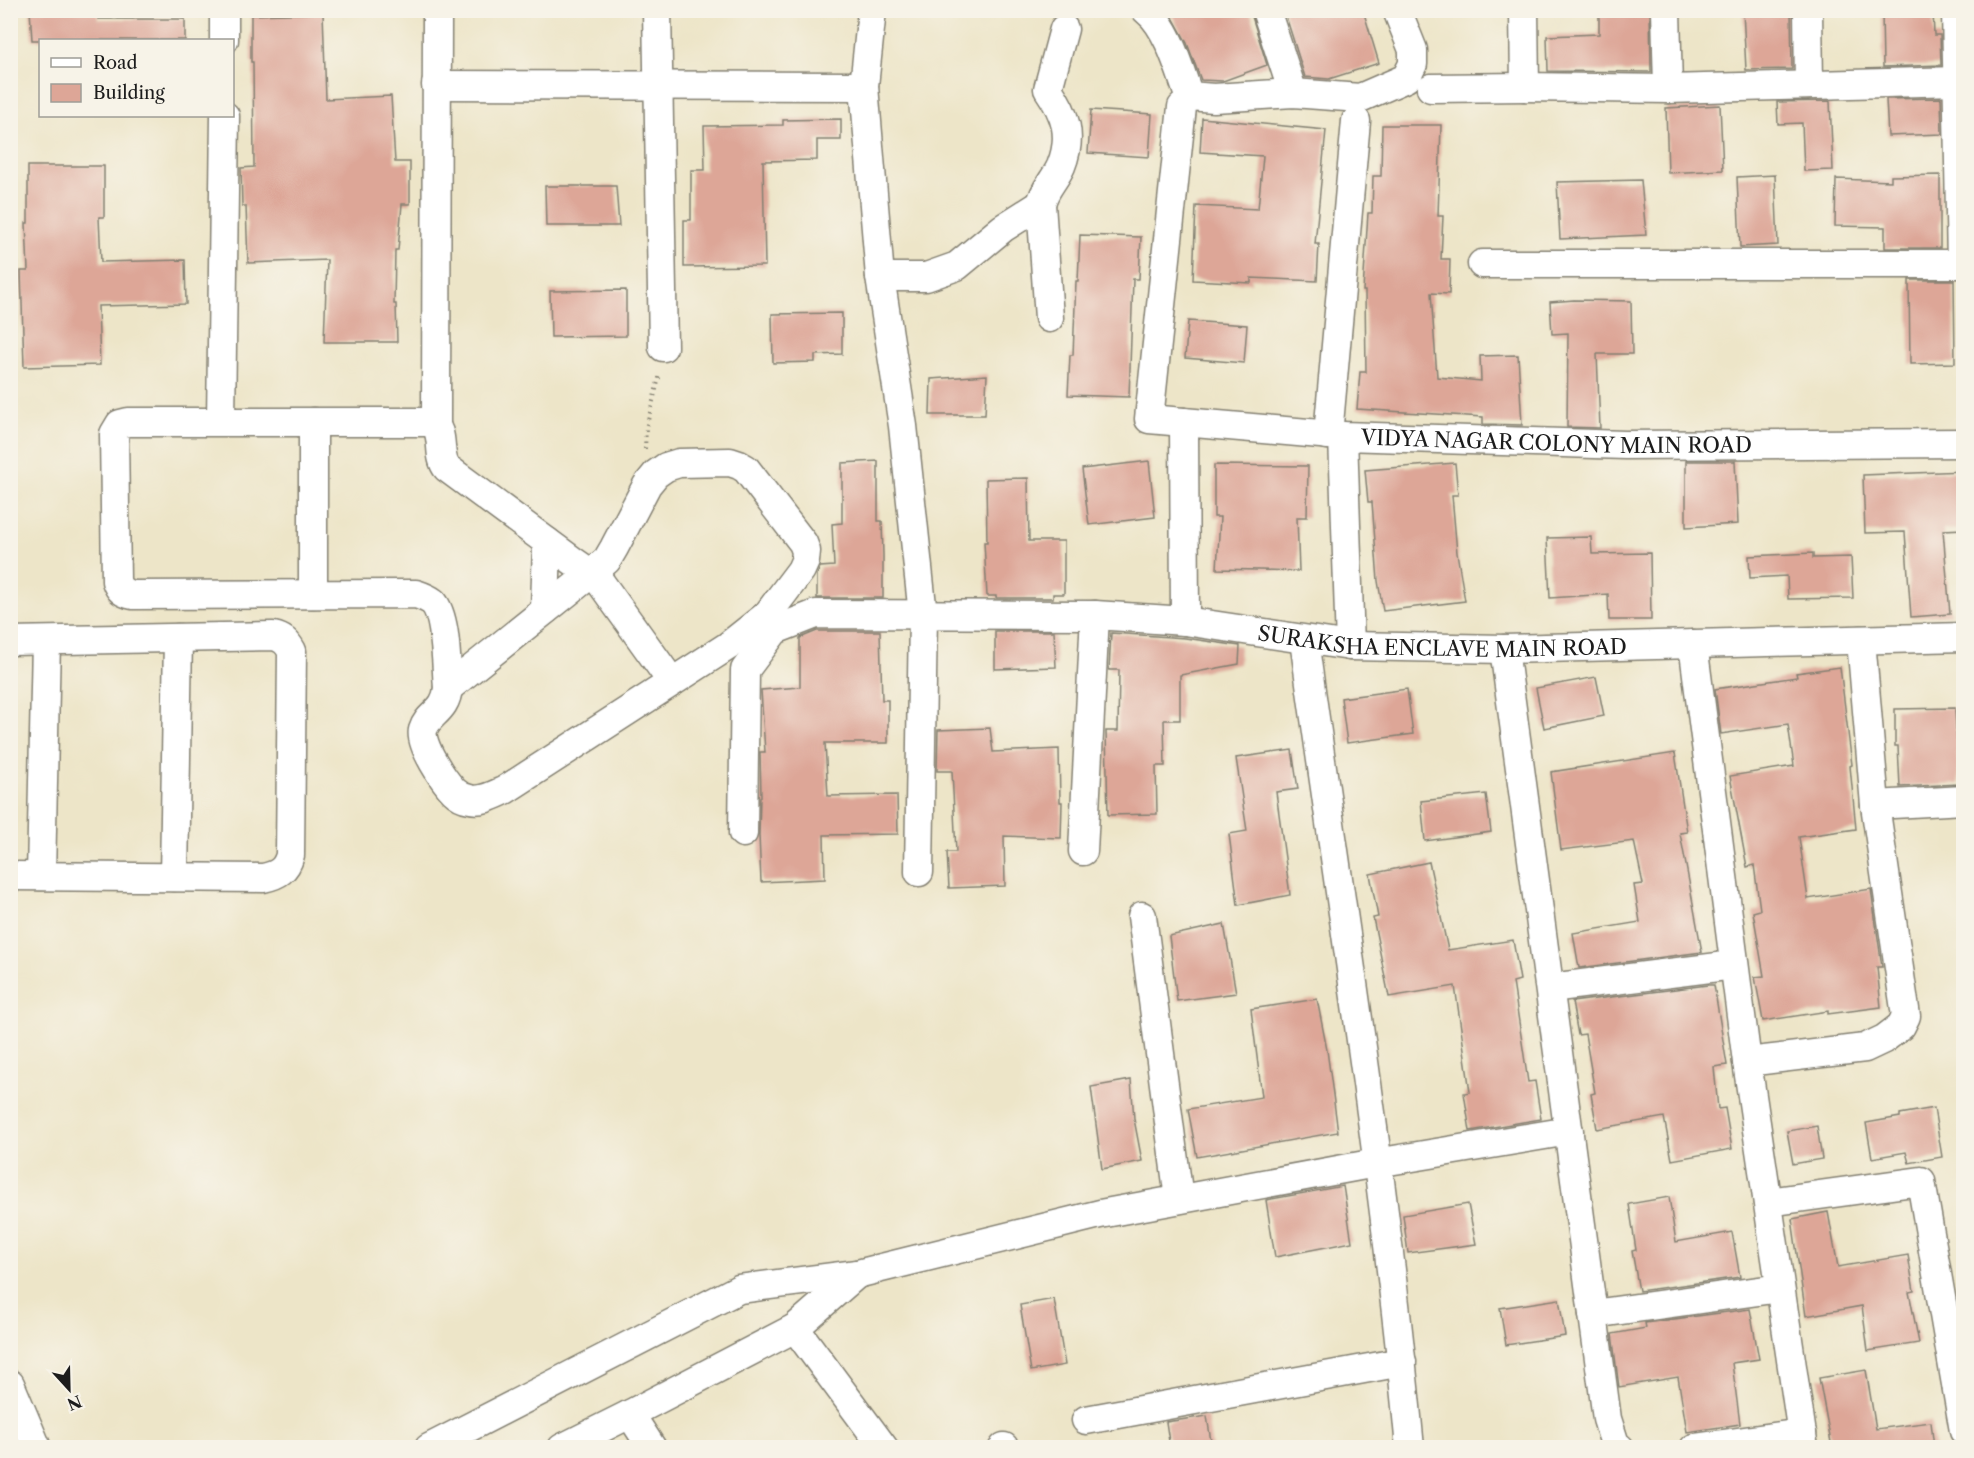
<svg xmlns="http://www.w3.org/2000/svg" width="1974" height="1458" font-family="'Libre Caslon Text',serif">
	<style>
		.building { fill: #dda697 }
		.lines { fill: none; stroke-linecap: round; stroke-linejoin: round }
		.minor-casing { stroke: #848072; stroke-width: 31 }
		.path { stroke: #848072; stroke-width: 4; stroke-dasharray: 1.5 4.5; stroke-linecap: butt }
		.minor { stroke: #fff; stroke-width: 28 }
		.labels { text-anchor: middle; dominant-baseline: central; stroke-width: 5; stroke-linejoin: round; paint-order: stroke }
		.street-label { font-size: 21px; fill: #1c1c1c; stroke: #f7f3e8 }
	</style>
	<rect width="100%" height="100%" fill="#f7f3e8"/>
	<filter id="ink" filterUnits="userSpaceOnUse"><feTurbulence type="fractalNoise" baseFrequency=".0167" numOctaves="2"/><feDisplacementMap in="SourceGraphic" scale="12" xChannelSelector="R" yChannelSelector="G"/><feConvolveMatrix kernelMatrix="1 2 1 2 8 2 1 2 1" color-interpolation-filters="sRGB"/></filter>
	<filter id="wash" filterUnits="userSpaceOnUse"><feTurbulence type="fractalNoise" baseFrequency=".008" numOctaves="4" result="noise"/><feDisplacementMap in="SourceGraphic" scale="24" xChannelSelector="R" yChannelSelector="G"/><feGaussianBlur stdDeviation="1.35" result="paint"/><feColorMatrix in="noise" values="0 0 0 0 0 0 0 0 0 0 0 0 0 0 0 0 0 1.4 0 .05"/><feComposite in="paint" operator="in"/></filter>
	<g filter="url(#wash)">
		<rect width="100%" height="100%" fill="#ede5c8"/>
		<g id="blocks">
			<path class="building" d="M 30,10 L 98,10 L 98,19 L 185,19 L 185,40 L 32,40 Z
				M 1169,10 L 1250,10 L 1267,65 L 1223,81 L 1201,80 L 1187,43 Z
				M 1284,10 L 1363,10 L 1379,63 L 1329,79 L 1305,77 Z
				M 1599,10 L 1650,10 L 1651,72 L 1548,71 L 1547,36 L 1599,34 Z
				M 1743,10 L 1791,10 L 1792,69 L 1746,70 Z
				M 1882,10 L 1933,10 L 1934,35 L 1940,35 L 1941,65 L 1883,67 Z
				M 323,13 L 326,99 L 391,96 L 395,162 L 410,162 L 410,204 L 402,204 L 398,250 L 395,250 L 394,304 L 396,304 L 397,342 L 324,342 L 327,260 L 248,263 L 246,206 L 242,206 L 241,168 L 254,167 L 253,62 L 251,62 L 251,15 Z
				M 1941,98 L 1942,134 L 1888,136 L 1886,99 Z
				M 1830,101 L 1833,170 L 1804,171 L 1802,123 L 1778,124 L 1777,102 Z
				M 1720,105 L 1723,170 L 1668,173 L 1666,108 Z
				M 1091,110 L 1152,114 L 1149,157 L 1088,153 Z
				M 1202,118 L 1326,130 L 1315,244 L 1319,244 L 1317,281 L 1251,278 L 1251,283 L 1193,280 L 1196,206 L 1258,209 L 1263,156 L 1200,152 Z
				M 841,119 L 841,140 L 817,140 L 817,160 L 763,161 L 765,266 L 684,267 L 684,220 L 691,220 L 691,170 L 705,170 L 704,126 L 783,125 L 783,120 Z
				M 1382,125 L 1441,125 L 1438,216 L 1443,216 L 1441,259 L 1450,259 L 1449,294 L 1431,293 L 1437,377 L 1481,381 L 1480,356 L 1518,355 L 1522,425 L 1483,424 L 1483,417 L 1357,409 L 1360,372 L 1366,372 L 1365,291 L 1363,291 L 1368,213 L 1372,213 L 1373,176 L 1381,176 Z
				M 28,166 L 104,166 L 104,217 L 99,217 L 101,262 L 185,260 L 186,304 L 98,306 L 100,365 L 24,367 L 21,271 L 28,271 L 26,223 L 28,223 Z
				M 1775,175 L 1778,245 L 1740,247 L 1737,177 Z
				M 1940,175 L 1940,248 L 1885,248 L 1885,227 L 1835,226 L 1836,179 L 1891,181 L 1891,176 Z
				M 1641,180 L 1646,235 L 1560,239 L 1557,182 Z
				M 545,186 L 616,186 L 619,226 L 546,226 Z
				M 1080,235 L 1141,237 L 1139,279 L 1133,279 L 1129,397 L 1068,395 L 1070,355 L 1073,355 L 1076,281 L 1078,281 Z
				M 1909,280 L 1954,280 L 1955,363 L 1910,364 Z
				M 626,290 L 626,336 L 551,337 L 550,291 Z
				M 1574,300 L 1631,301 L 1632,354 L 1597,354 L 1600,428 L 1567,427 L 1568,333 L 1552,334 L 1550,302 Z
				M 842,313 L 842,354 L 815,355 L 815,362 L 773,363 L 772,314 Z
				M 1188,321 L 1247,325 L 1244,363 L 1185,358 Z
				M 987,375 L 985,415 L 930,415 L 931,379 Z
				M 878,461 L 878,521 L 882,521 L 883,556 L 883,598 L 817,598 L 817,575 L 820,567 L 834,566 L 832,524 L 842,523 L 842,463 Z
				M 1149,461 L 1155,517 L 1089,525 L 1082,469 Z
				M 1686,461 L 1735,461 L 1738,524 L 1686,527 Z
				M 1455,463 L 1458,495 L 1452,495 L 1457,553 L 1465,601 L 1383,611 L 1378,581 L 1372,502 L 1368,502 L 1365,470 Z
				M 1214,465 L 1308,466 L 1307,517 L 1297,517 L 1299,571 L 1217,569 L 1220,517 L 1214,517 Z
				M 1964,471 L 1964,529 L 1943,530 L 1950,614 L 1911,617 L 1905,532 L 1865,533 L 1863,475 Z
				M 1028,478 L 1029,541 L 1064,541 L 1064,594 L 1053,594 L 1053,598 L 996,598 L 996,596 L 987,596 L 984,542 L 987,542 L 986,479 Z
				M 1591,537 L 1592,554 L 1650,553 L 1651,620 L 1609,620 L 1608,594 L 1550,598 L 1547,538 Z
				M 1813,553 L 1813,558 L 1851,557 L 1853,598 L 1788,599 L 1787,576 L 1750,578 L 1749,556 Z
				M 817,631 L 880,631 L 882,700 L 888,700 L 888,743 L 825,743 L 828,796 L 897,795 L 898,834 L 824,835 L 825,879 L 761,882 L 759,835 L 760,797 L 761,797 L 760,752 L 765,752 L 761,690 L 800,687 L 800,638 Z
				M 995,631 L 1054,631 L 1056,667 L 995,669 Z
				M 1111,633 L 1185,638 L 1240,646 L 1239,664 L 1180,675 L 1180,720 L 1164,720 L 1165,766 L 1156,766 L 1157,814 L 1108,815 L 1106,731 L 1118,731 L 1119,670 L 1109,670 Z
				M 1840,667 L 1852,765 L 1850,766 L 1856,829 L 1799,837 L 1808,899 L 1871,889 L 1882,967 L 1877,967 L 1881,1007 L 1828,1014 L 1828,1011 L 1763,1021 L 1755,977 L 1764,976 L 1753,912 L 1760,910 L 1754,865 L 1747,867 L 1730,776 L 1794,766 L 1788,724 L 1721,734 L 1715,689 L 1797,677 L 1796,673 Z
				M 1596,677 L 1604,716 L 1544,728 L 1536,688 Z
				M 1407,689 L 1413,734 L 1347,743 L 1341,698 Z
				M 1955,708 L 1959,784 L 1900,787 L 1898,746 L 1895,746 L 1895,709 Z
				M 990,728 L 993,752 L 1059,749 L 1060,802 L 1062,802 L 1061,838 L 1004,836 L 1005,886 L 949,888 L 947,852 L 956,852 L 952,771 L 937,771 L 938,730 Z
				M 1292,750 L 1298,789 L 1276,792 L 1290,895 L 1238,905 L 1229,834 L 1247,831 L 1236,758 Z
				M 1675,753 L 1687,832 L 1680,833 L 1702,952 L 1579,968 L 1573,933 L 1640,922 L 1634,885 L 1643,884 L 1634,841 L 1561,850 L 1551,772 Z
				M 1486,794 L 1491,832 L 1425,841 L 1421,801 Z
				M 1429,862 L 1448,950 L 1513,940 L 1520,980 L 1513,982 L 1528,1082 L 1535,1081 L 1541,1119 L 1470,1131 L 1464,1093 L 1470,1092 L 1455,986 L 1389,997 L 1373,918 L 1378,917 L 1370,874 Z
				M 1224,924 L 1236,993 L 1177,1001 L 1169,936 Z
				M 1708,985 L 1714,985 L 1727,1065 L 1714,1067 L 1718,1109 L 1725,1108 L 1732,1149 L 1672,1160 L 1664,1117 L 1597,1129 L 1591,1094 L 1595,1093 L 1585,1034 L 1578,1035 L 1572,1002 Z
				M 1317,999 L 1327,1050 L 1338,1132 L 1197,1157 L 1188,1109 L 1262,1097 L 1251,1009 Z
				M 1131,1080 L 1134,1119 L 1142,1161 L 1102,1169 L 1091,1087 Z
				M 1934,1108 L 1942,1157 L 1909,1163 L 1906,1152 L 1872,1158 L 1866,1123 L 1900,1117 L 1900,1114 Z
				M 1817,1126 L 1822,1159 L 1793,1164 L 1787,1131 Z
				M 1343,1186 L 1352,1242 L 1275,1257 L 1266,1200 Z
				M 1669,1197 L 1676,1242 L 1732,1232 L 1740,1277 L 1639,1291 L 1632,1251 L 1636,1250 L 1629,1204 Z
				M 1468,1204 L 1476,1244 L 1408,1253 L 1403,1215 Z
				M 1828,1212 L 1838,1267 L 1908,1255 L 1914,1291 L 1909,1292 L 1919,1343 L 1868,1351 L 1862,1306 L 1806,1316 L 1792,1219 Z
				M 1054,1299 L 1065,1365 L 1031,1371 L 1020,1305 Z
				M 1559,1299 L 1565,1336 L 1506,1345 L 1500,1308 Z
				M 1750,1309 L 1759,1359 L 1732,1363 L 1740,1424 L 1687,1432 L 1678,1377 L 1619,1387 L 1612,1334 L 1646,1328 L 1645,1323 Z
				M 1866,1370 L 1876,1429 L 1931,1422 L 1934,1448 L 1832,1448 L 1819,1378 Z
				M 1207,1416 L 1212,1448 L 1170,1448 L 1166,1422 Z"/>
		</g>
	</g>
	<g filter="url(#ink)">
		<use href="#blocks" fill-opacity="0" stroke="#848072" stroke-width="1.5"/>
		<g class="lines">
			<g class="minor-casing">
				<g id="minor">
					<path d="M 224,10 L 224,40"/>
					<path d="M 657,10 L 663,347"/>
					<path d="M 872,10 L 864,86 L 880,277 L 903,426 L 923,615 L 919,872"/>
					<path d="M 1146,10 C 1168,27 1180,71 1189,96 L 1214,98 L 1293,93 L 1360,98 L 1406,78 L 1413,64 L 1413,50 L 1397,10"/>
					<path d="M 1266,10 L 1293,93"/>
					<path d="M 1524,10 L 1525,87 L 1668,89 L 1957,81"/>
					<path d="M 1666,10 L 1668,89"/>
					<path d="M 1808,10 L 1809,85"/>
					<path d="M 1956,10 L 1961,264"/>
					<path d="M 436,85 L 864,86"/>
					<path d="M 1431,88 L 1525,87"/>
					<path id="s1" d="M 1182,107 L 1149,419 L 1343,436 L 1625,445 L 1964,443"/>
					<path d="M 1482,264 L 1964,264"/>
					<path d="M 880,277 L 926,277 L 957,266 L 1003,228 L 1041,204"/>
					<path d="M 1049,318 L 1041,204 C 1044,189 1055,180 1061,166 C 1073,136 1066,115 1048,89 L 1064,29"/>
					<path d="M 221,421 L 225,116"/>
					<path d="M 128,422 L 430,422 C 447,430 436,455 447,468 L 573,561 L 586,570 L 593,572 L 607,560 L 614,548 L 647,485 L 656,474 L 666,467 L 679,463 L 730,462 L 739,465 L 746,469 L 803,543 L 806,551 L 805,561 L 801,570 L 767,615 L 728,646 L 505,790 C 494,795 482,802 470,799 C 464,798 458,795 454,791 C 444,781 419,744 423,730 C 428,713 446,712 448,688 C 446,667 447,617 433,602 C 428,598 422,596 416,594 L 133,595 C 123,593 119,590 116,581 L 114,434 L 120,424 Z"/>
					<path d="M 313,422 L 313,594"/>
					<path d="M 1184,422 L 1185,621"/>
					<path d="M 436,424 L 437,10"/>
					<path d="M 1328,435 L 1356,121"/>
					<path d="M 1343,436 L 1350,646"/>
					<path d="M 545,610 L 547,542"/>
					<path d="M 1304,640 C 1341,908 1385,1178 1410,1448"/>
					<path d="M 10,641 L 273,636 C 283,638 287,642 292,651 L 290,855 C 286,870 278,875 263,878 L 10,876"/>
					<path d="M 1693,644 L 1747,1062 L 1804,1448"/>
					<path d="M 1504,649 L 1607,1419 L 1615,1444 L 1620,1448"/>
					<path d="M 448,688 L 593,572 L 672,682"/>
					<path d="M 1875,805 L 1964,800"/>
					<path id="s2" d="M 743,833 L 745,670 L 775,630 L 816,614 L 1095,615 L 1185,621 L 1350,646 L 1504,649 L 1964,637"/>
					<path d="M 1083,851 L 1095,615"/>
					<path d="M 41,876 L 46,641"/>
					<path d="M 174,877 L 178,638"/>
					<path d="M 1142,916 L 1179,1199"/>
					<path d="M 1550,988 L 1734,965"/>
					<path d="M 1747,1062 L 1865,1048 L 1884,1039 L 1901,1026 L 1906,1016 L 1875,805 L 1861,640"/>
					<path d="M 1768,1202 L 1921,1181 L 1964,1431"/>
					<path d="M 1593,1314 L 1780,1288"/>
					<path d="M 795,1328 L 884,1448"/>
					<path d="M 10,1384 L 37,1448"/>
					<path d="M 630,1414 L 652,1448"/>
					<path d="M 1086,1420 L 1402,1362"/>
					<path d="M 429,1448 L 739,1289 L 857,1274 L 1100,1214 L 1376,1163 L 1569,1131"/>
					<path d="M 562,1448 L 630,1414 L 795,1328 L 857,1274"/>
					<path d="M 1003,1448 L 1004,1447"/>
					<path d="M 1694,1448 L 1802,1433"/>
				</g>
			</g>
			<path class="path" d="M 645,449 L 646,428 L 660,374"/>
			<use href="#minor" class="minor"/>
		</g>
	</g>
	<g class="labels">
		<g class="street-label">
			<text stroke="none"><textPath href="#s1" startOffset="722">VIDYA NAGAR COLONY MAIN ROAD</textPath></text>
			<text stroke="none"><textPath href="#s2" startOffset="885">SURAKSHA ENCLAVE MAIN ROAD</textPath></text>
		</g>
	</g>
	<rect width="1974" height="1458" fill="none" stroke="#f7f3e8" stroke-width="36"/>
	<rect x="39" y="39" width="195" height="78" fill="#f7f3e8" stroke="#9f9d96" stroke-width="1.5"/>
	<rect x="51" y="58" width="30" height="9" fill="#ffffff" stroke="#9f9d96" stroke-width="1.5"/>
	<text x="93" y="69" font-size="18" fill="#1c1c1c">Road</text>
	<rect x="51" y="84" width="30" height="18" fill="#dda697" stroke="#9f9d96" stroke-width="1.5"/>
	<text x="93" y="99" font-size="18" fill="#1c1c1c">Building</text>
	<g transform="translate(69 1389) rotate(158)" stroke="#f7f3e8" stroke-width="4.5" paint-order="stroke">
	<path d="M0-4.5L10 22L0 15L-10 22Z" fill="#1c1c1c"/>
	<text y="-9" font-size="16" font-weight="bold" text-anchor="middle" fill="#1c1c1c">N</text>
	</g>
</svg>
